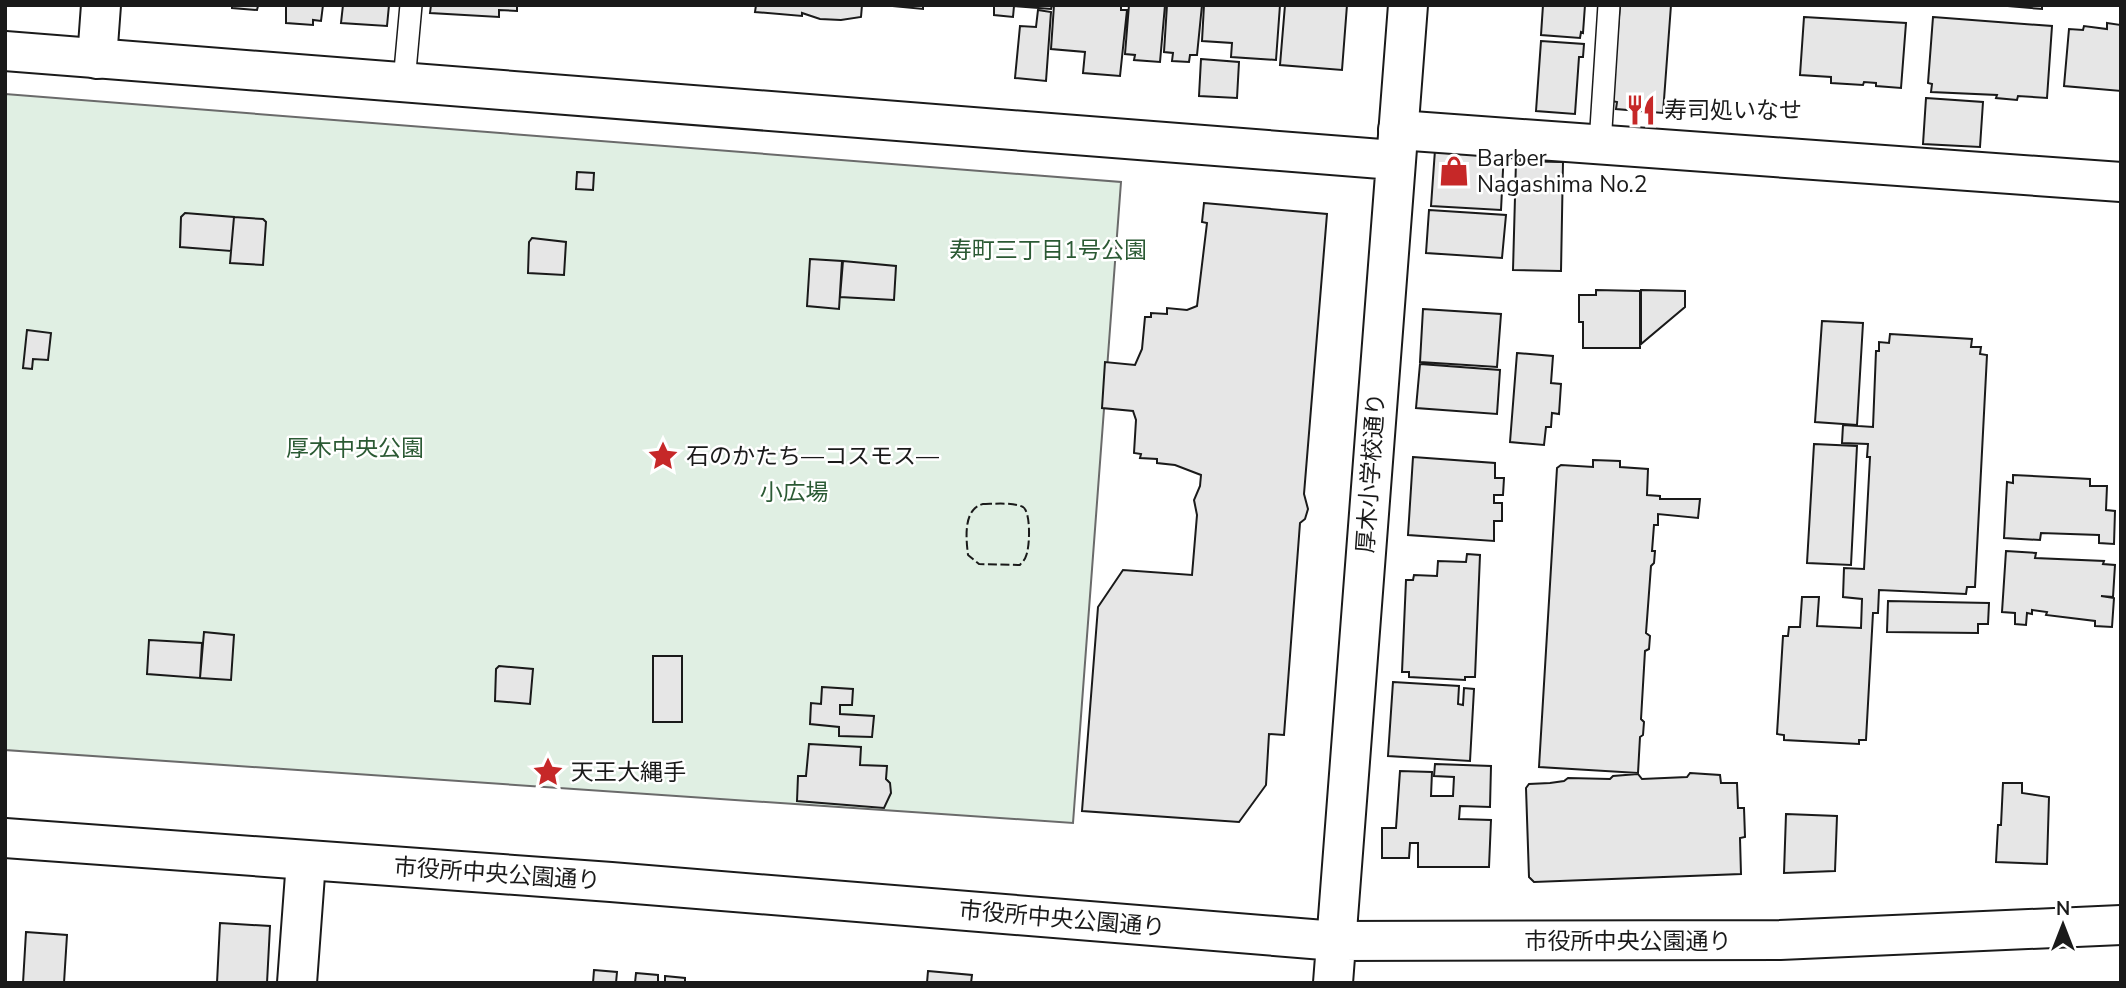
<svg xmlns="http://www.w3.org/2000/svg" width="2126" height="988" font-family="'Nunito Sans','Noto Sans JP',sans-serif">
	<style>
		.green { fill: #e0efe3; stroke: #6a6a6a; stroke-width: 2 }
		.building { fill: #e6e6e6; stroke: #1a1a1a; stroke-width: 2 }
		.lines { fill: none; stroke-linecap: round; stroke-linejoin: round }
		.lane-casing { stroke: #1a1a1a; stroke-width: 24 }
		.street-casing { stroke: #1a1a1a; stroke-width: 42 }
		.secondary-casing { stroke: #1a1a1a; stroke-width: 42 }
		.lane { stroke: #fff; stroke-width: 21 }
		.street { stroke: #fff; stroke-width: 38 }
		.secondary { stroke: #fff; stroke-width: 38 }
		.fence { stroke: #1a1a1a; stroke-width: 2; stroke-dasharray: 9 3.5; stroke-linecap: butt }
		.labels { text-anchor: middle; dominant-baseline: central; stroke-width: 5; stroke-linejoin: round; paint-order: stroke }
		.poi-label { font-size: 23px; fill: #1a1a1a; stroke: #fff; text-anchor: start }
		.park-label { font-size: 23px; fill: #2b5a34; stroke: #fff }
		.street-label { font-size: 23px; fill: #1a1a1a; stroke: #fff }
	</style>
	<rect width="100%" height="100%" fill="#fff"/>
	<path class="green" d="M 5,94 L 1121,182 L 1073,823 L 5,750 Z"/>
	<path class="building" d="M 232,5 L 261,5 L 258,6 L 257,10 L 232,8 Z
		M 286,5 L 323,5 L 321,21 L 313,20 L 313,25 L 286,23 Z
		M 343,5 L 389,5 L 387,26 L 341,23 Z
		M 431,5 L 517,5 L 517,11 L 499,10 L 499,17 L 430,13 Z
		M 756,5 L 862,5 L 861,17 L 841,20 L 820,19 L 802,13 L 802,16 L 755,12 Z
		M 882,5 L 923,5 L 923,9 Z
		M 994,5 L 1052,5 L 1051,9 L 1014,6 L 1013,17 L 994,15 Z
		M 1054,5 L 1121,5 L 1121,10 L 1127,10 L 1120,76 L 1083,73 L 1085,52 L 1051,49 Z
		M 1129,5 L 1165,5 L 1160,62 L 1134,60 L 1135,55 L 1125,54 Z
		M 1167,5 L 1202,5 L 1197,55 L 1190,55 L 1189,62 L 1172,61 L 1173,53 L 1164,52 Z
		M 1204,5 L 1280,5 L 1276,60 L 1231,57 L 1232,43 L 1202,41 Z
		M 1285,5 L 1347,5 L 1342,70 L 1280,65 Z
		M 1543,5 L 1585,5 L 1583,33 L 1581,32 L 1580,38 L 1541,35 Z
		M 1620,5 L 1671,5 L 1663,113 L 1616,109 L 1617,102 L 1612,101 Z
		M 1996,5 L 2042,5 L 2042,9 Z
		M 1038,10 L 1051,12 L 1046,81 L 1015,78 L 1020,26 L 1036,27 Z
		M 1804,17 L 1906,23 L 1901,88 L 1876,86 L 1876,83 L 1864,82 L 1863,85 L 1831,83 L 1831,77 L 1800,75 Z
		M 1933,17 L 2052,26 L 2047,98 L 2018,96 L 2017,100 L 1996,98 L 1997,95 L 1931,92 L 1932,84 L 1928,83 Z
		M 2107,23 L 2121,25 L 2121,91 L 2064,86 L 2069,29 L 2083,30 L 2084,26 L 2107,29 Z
		M 1541,41 L 1584,44 L 1583,57 L 1579,57 L 1575,114 L 1536,111 Z
		M 1201,59 L 1239,62 L 1237,98 L 1199,96 Z
		M 1926,98 L 1983,102 L 1980,147 L 1923,144 Z
		M 1435,150 L 1504,150 L 1501,210 L 1431,206 Z
		M 1516,161 L 1563,162 L 1561,271 L 1513,270 Z
		M 577,172 L 594,173 L 593,190 L 576,189 Z
		M 1204,203 L 1327,214 L 1304,494 L 1308,509 L 1305,519 L 1300,523 L 1284,735 L 1269,734 L 1266,785 L 1239,822 L 1082,811 L 1098,607 L 1123,570 L 1192,575 L 1197,515 L 1194,500 L 1200,486 L 1201,475 L 1175,465 L 1157,463 L 1157,459 L 1140,458 L 1141,454 L 1134,453 L 1136,420 L 1133,411 L 1102,408 L 1105,362 L 1135,365 L 1142,349 L 1145,317 L 1151,317 L 1151,313 L 1167,314 L 1167,308 L 1187,310 L 1197,306 L 1207,223 L 1202,222 Z
		M 1429,210 L 1506,215 L 1502,258 L 1426,253 Z
		M 185,213 L 234,217 L 231,251 L 180,247 L 181,217 Z
		M 234,217 L 263,219 L 266,222 L 263,265 L 230,263 Z
		M 532,238 L 566,242 L 564,275 L 528,273 L 529,242 Z
		M 810,259 L 842,261 L 839,309 L 807,306 Z
		M 843,261 L 896,266 L 894,300 L 840,297 Z
		M 1596,290 L 1640,291 L 1640,348 L 1583,348 L 1583,322 L 1579,322 L 1579,295 L 1596,295 Z
		M 1641,290 L 1685,291 L 1685,307 L 1641,344 Z
		M 1423,309 L 1501,314 L 1497,367 L 1420,362 Z
		M 1822,321 L 1863,323 L 1857,425 L 1815,422 Z
		M 27,330 L 51,333 L 48,360 L 33,359 L 32,369 L 23,368 Z
		M 1890,334 L 1972,339 L 1971,347 L 1981,347 L 1980,354 L 1987,355 L 1975,587 L 1967,587 L 1966,594 L 1879,590 L 1878,613 L 1873,613 L 1866,740 L 1859,740 L 1859,744 L 1784,740 L 1784,735 L 1777,734 L 1783,636 L 1788,636 L 1789,627 L 1800,627 L 1802,597 L 1819,597 L 1817,626 L 1861,628 L 1862,599 L 1843,597 L 1844,568 L 1864,569 L 1870,457 L 1867,457 L 1868,444 L 1842,443 L 1843,425 L 1873,427 L 1876,351 L 1879,351 L 1879,342 L 1889,343 Z
		M 1517,353 L 1553,356 L 1551,383 L 1561,384 L 1559,414 L 1552,413 L 1551,427 L 1546,427 L 1544,445 L 1510,442 Z
		M 1420,364 L 1500,370 L 1497,414 L 1416,408 Z
		M 1814,444 L 1857,446 L 1851,565 L 1807,563 Z
		M 1413,457 L 1495,463 L 1495,478 L 1504,478 L 1503,495 L 1494,495 L 1494,503 L 1502,503 L 1502,521 L 1494,521 L 1494,541 L 1408,535 Z
		M 1593,460 L 1620,461 L 1620,467 L 1648,469 L 1647,495 L 1660,496 L 1660,499 L 1700,499 L 1698,518 L 1658,514 L 1658,525 L 1654,525 L 1652,551 L 1655,551 L 1654,563 L 1651,566 L 1646,633 L 1650,636 L 1649,649 L 1645,651 L 1641,719 L 1644,722 L 1643,735 L 1640,737 L 1638,773 L 1539,767 L 1557,468 L 1561,465 L 1593,467 Z
		M 2013,475 L 2090,479 L 2090,486 L 2107,486 L 2106,510 L 2115,511 L 2114,544 L 2099,543 L 2099,535 L 2041,533 L 2040,540 L 2004,538 L 2007,482 L 2013,483 Z
		M 2006,551 L 2036,553 L 2035,558 L 2104,561 L 2103,564 L 2115,565 L 2113,597 L 2101,596 L 2114,598 L 2112,627 L 2095,626 L 2095,621 L 2046,615 L 2047,612 L 2032,610 L 2032,614 L 2027,613 L 2026,625 L 2015,624 L 2015,613 L 2002,612 Z
		M 1467,554 L 1480,555 L 1475,677 L 1465,677 L 1465,680 L 1409,677 L 1409,672 L 1402,672 L 1406,580 L 1413,580 L 1414,575 L 1437,576 L 1438,561 L 1466,562 Z
		M 1888,601 L 1989,603 L 1988,624 L 1978,624 L 1978,633 L 1887,632 Z
		M 204,632 L 234,635 L 231,680 L 200,678 Z
		M 149,640 L 202,643 L 200,678 L 147,674 Z
		M 653,656 L 682,656 L 682,722 L 653,722 Z
		M 499,666 L 533,669 L 530,704 L 495,701 L 496,669 Z
		M 1393,682 L 1459,686 L 1458,704 L 1463,705 L 1464,688 L 1474,689 L 1470,761 L 1388,756 Z
		M 822,687 L 853,689 L 852,705 L 840,705 L 840,714 L 874,716 L 872,737 L 839,736 L 839,727 L 810,724 L 811,703 L 821,704 Z
		M 809,744 L 861,747 L 860,765 L 887,766 L 886,779 L 890,783 L 891,793 L 884,808 L 797,801 L 798,776 L 806,776 Z
		M 1435,764 L 1491,766 L 1490,807 L 1460,806 L 1459,819 L 1491,820 L 1489,867 L 1418,867 L 1418,843 L 1410,843 L 1409,858 L 1382,858 L 1382,828 L 1396,828 L 1400,771 L 1432,772 L 1431,796 L 1453,796 L 1454,777 L 1434,776 Z
		M 1690,773 L 1720,775 L 1721,783 L 1737,783 L 1738,808 L 1744,808 L 1745,837 L 1740,838 L 1741,874 L 1534,882 L 1529,877 L 1526,788 L 1529,784 L 1550,783 L 1564,781 L 1568,778 L 1610,779 L 1613,776 L 1638,774 L 1642,779 L 1687,777 Z
		M 2003,783 L 2022,783 L 2022,793 L 2049,797 L 2047,864 L 1996,862 L 1998,825 L 2001,825 Z
		M 1786,814 L 1837,816 L 1835,871 L 1784,873 Z
		M 220,923 L 270,926 L 267,983 L 217,983 Z
		M 26,932 L 67,935 L 64,983 L 23,983 Z
		M 594,970 L 617,972 L 616,983 L 593,983 Z
		M 928,971 L 972,975 L 971,983 L 927,983 Z
		M 636,973 L 658,975 L 658,983 L 635,983 Z
		M 665,976 L 685,978 L 685,983 L 665,983 Z"/>
	<g class="lines">
		<g class="lane-casing">
			<path id="lane" d="M 404,82 L 411,5
				M 1600,144 L 1609,5"/>
		</g>
		<g class="street-casing">
			<path id="street" d="M 97,59 L 101,5
				M 1398,130 L 2121,182
				M 297,983 L 306,861"/>
		</g>
		<g class="secondary-casing">
			<path id="secondary" d="M 5,51 L 1394,160
				M 5,838 L 611,882 L 1336,941 L 1780,940 L 2121,925
				M 1333,983 L 1408,5"/>
		</g>
		<use href="#lane" class="lane"/>
		<use href="#street" class="street"/>
		<use href="#secondary" class="secondary"/>
		<path class="fence" d="M 983,504 C 993,504 1013,502 1023,507 C 1031,512 1030,547 1026,556 C 1025,560 1022,562 1020,565 L 979,564 L 968,555 C 966,538 963,509 983,504 Z"/>
	</g>
	<defs>
		<g id="restaurant-bare" transform="scale(2.415)"><path d="M-5-6h1v4h1v-4h1v4h1v-4h1v5L-1.5 .5V6h-2V.5L-5-1ZM5-6V6H3V1.5H1.5Q1.5-4 5-6Z" fill="#c62828" stroke="#fff" stroke-width="2.5" paint-order="stroke"/></g>
		<g id="shop-bare" transform="scale(2.415)"><path d="M-5-2.5h2.3a2.7 3.5 0 0 1 5.4 0H5L5.5 6h-11ZM-1.5-2.5h3a1.5 2.3 0 0 0-3 0Z" fill="#c62828" stroke="#fff" stroke-width="2.5" paint-order="stroke"/></g>
		<g id="sight-bare" transform="scale(2.415)"><path d="M0-6L1.8-2.2L6-1.7L2.9 1.2L3.7 5.4L0 3.3L-3.7 5.4L-2.9 1.2L-6-1.7L-1.8-2.2Z" fill="#c62828" stroke="#fff" stroke-width="2.5" paint-order="stroke"/></g>
	</defs>
	<g fill-rule="evenodd">
		<use href="#restaurant-bare" x="1641" y="110"/>
		<use href="#shop-bare" x="1454" y="171"/>
		<use href="#sight-bare" x="663" y="456"/>
		<use href="#sight-bare" x="548" y="772"/>
	</g>
	<g class="labels">
		<g class="poi-label">
			<text x="1664" y="110">寿司処いなせ</text>
			<text x="1477" y="158">Barber<tspan x="1477" dy="26">Nagashima No.2</tspan></text>
			<text x="686" y="456">石のかたち—コスモス—</text>
			<text x="571" y="772">天王大縄手</text>
		</g>
		<g class="park-label">
			<text x="1048" y="250">寿町三丁目1号公園</text>
			<text x="355" y="448">厚木中央公園</text>
			<text x="794" y="492">小広場</text>
		</g>
		<g class="street-label">
			<text transform="translate(1371 473) rotate(-86)">厚木小学校通り</text>
			<text transform="translate(497 874) rotate(4)">市役所中央公園通り</text>
			<text transform="translate(1062 919) rotate(5)">市役所中央公園通り</text>
			<text x="1628" y="941">市役所中央公園通り</text>
		</g>
	</g>
	<rect width="2126" height="988" fill="none" stroke="#1a1a1a" stroke-width="14"/>
	<g transform="translate(2063 925)" stroke="#ffffff" stroke-width="5" paint-order="stroke">
	<path d="M0-5L12 26L0 18L-12 26Z" fill="#1a1a1a"/>
	<text y="-10" font-size="19" font-weight="bold" text-anchor="middle" fill="#1a1a1a">N</text>
	</g>
</svg>
